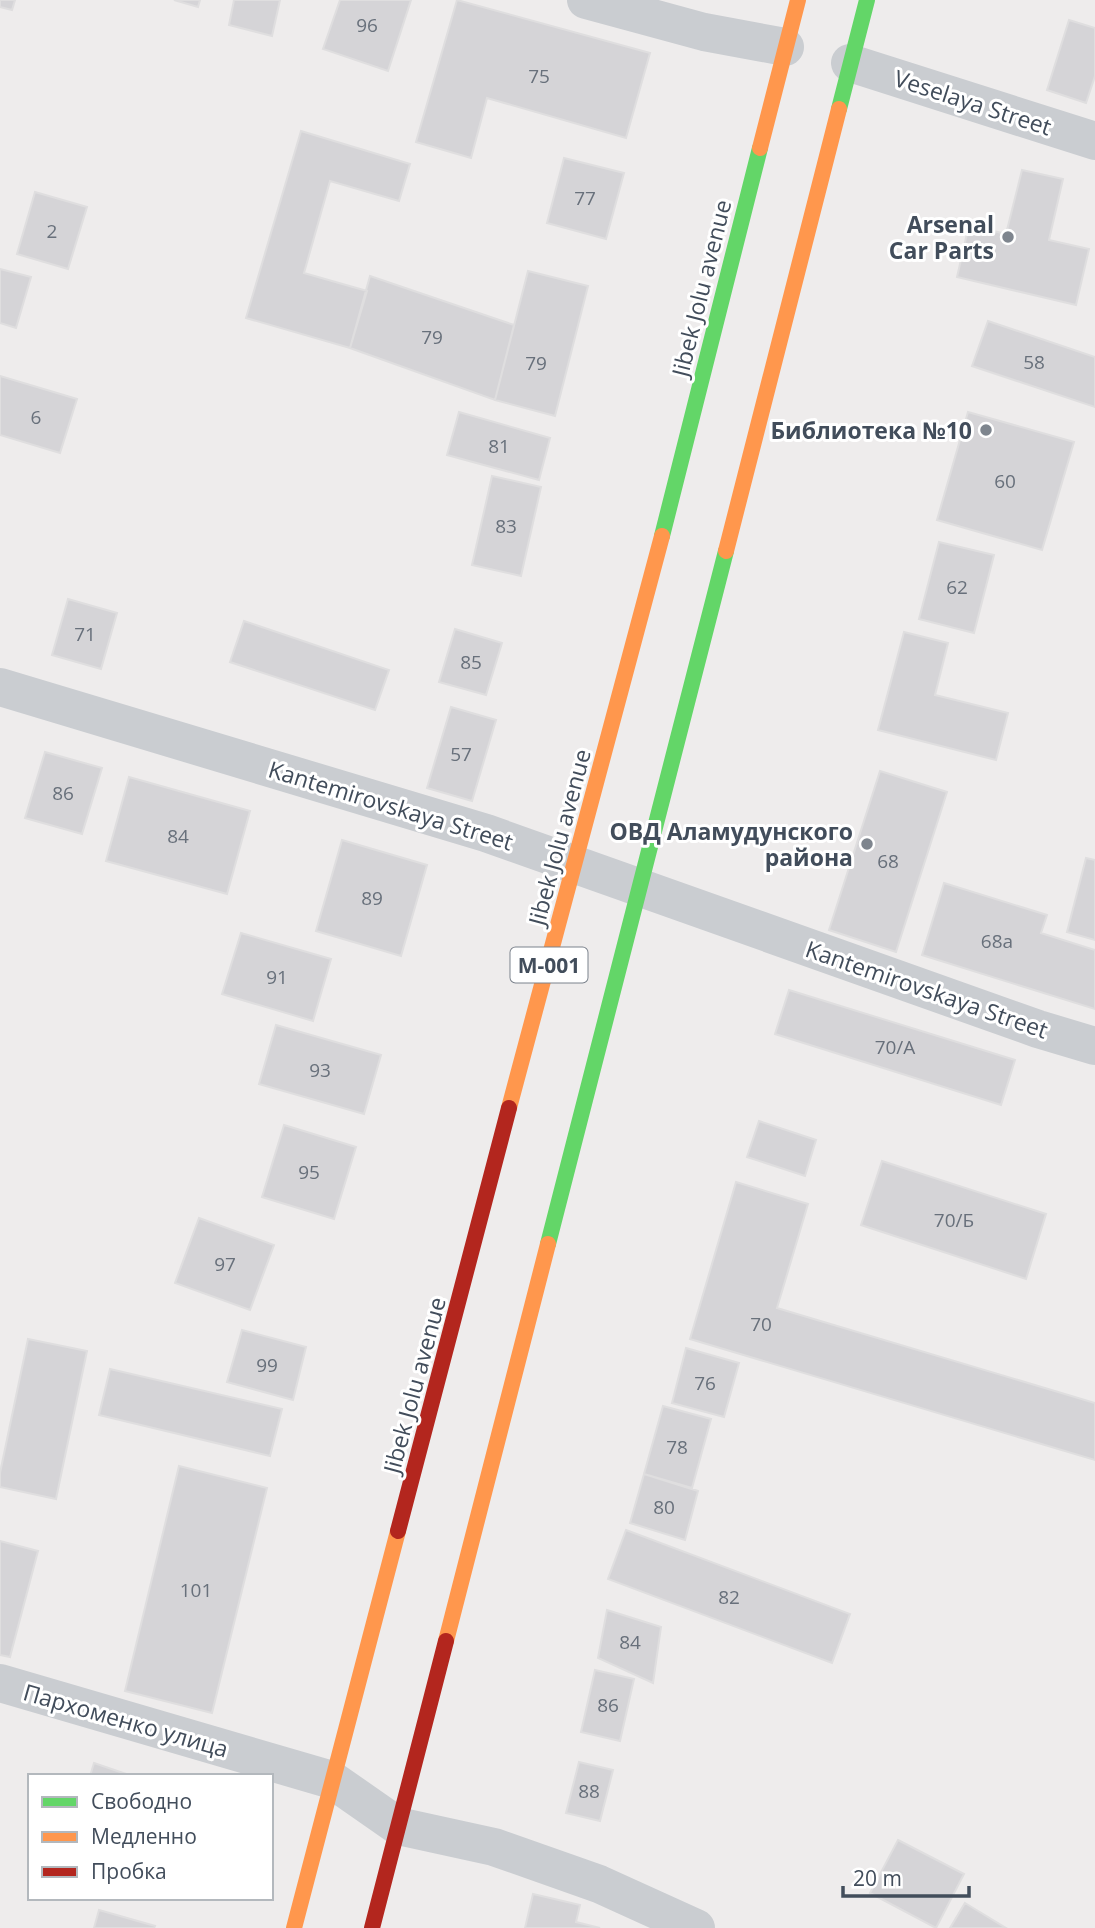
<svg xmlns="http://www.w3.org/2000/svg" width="1095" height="1928" font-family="'Open Sans',sans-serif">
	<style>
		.building { fill: #d5d4d7; stroke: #dfdedf; stroke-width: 2 }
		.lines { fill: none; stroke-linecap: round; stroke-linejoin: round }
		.street { stroke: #cacdd1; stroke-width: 38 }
		.fast { stroke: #63d668; stroke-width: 16 }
		.slow { stroke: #ff974d; stroke-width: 16 }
		.jam { stroke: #b3261e; stroke-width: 16 }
		.poi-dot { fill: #7e858e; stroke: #fff; stroke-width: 2.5 }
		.labels { text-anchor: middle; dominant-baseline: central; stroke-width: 6; stroke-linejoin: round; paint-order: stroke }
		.number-label { font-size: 19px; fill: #68707b }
		.shield { fill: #fff; stroke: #7b828c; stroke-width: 2 }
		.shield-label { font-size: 21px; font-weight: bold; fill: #424d5b }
		.street-label { font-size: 23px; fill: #424d5b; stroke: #fff }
		.poi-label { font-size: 23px; font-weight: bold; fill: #424d5b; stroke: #fff; text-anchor: end }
	</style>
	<rect width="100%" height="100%" fill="#eeecec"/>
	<path class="building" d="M 0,0 L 15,0 L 12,10 L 0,7 Z
		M 174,0 L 200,0 L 198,7 Z
		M 234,0 L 280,0 L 272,36 L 229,25 Z
		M 340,0 L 411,0 L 388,71 L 323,49 Z
		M 457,0 L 650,53 L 626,138 L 487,98 L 471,158 L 416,142 Z
		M 1069,20 L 1095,28 L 1095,76 L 1086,103 L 1047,90 Z
		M 301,131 L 410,164 L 399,201 L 330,181 L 304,273 L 367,291 L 350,348 L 246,318 Z
		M 564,158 L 624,173 L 606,239 L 547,223 Z
		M 1022,170 L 1063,179 L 1049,240 L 1089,249 L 1076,305 L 957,277 L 969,225 L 1006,234 Z
		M 35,192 L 87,207 L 68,269 L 17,254 Z
		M 0,269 L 31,277 L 16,328 L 0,323 Z
		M 528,271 L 588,286 L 555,416 L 495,400 Z
		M 370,276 L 514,325 L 495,400 L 350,348 Z
		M 988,321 L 1095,357 L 1095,407 L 972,366 Z
		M 0,376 L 77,399 L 60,453 L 0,435 Z
		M 459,412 L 550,438 L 539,480 L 447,455 Z
		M 968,412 L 1074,442 L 1042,550 L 937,520 Z
		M 492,476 L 541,487 L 521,576 L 472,565 Z
		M 939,542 L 994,555 L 974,633 L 919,619 Z
		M 68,599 L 117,613 L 101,669 L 52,655 Z
		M 244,621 L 389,670 L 375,710 L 230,662 Z
		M 455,629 L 502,643 L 486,695 L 439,682 Z
		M 904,632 L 948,643 L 935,695 L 1008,713 L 996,760 L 878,730 Z
		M 451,707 L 496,720 L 472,801 L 427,788 Z
		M 45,752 L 102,768 L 82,834 L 25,818 Z
		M 880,771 L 947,792 L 896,952 L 829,930 Z
		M 129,777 L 250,811 L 227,894 L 106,861 Z
		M 342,840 L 427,865 L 401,956 L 316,931 Z
		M 1086,858 L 1095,860 L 1095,940 L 1067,932 Z
		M 944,883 L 1047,915 L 1041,933 L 1095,950 L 1095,1009 L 922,955 Z
		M 241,933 L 331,959 L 313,1021 L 222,994 Z
		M 789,990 L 1015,1060 L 1001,1105 L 775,1034 Z
		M 276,1025 L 381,1055 L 364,1114 L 259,1084 Z
		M 759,1121 L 816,1140 L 805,1176 L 747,1157 Z
		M 284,1125 L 356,1147 L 334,1219 L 262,1197 Z
		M 882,1161 L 1046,1214 L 1026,1279 L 861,1225 Z
		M 736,1182 L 808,1204 L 777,1308 L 1095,1403 L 1095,1460 L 690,1339 Z
		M 199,1218 L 274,1245 L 250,1310 L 175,1283 Z
		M 242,1330 L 306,1347 L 293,1400 L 227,1382 Z
		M 28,1339 L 87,1351 L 56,1499 L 0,1487 L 0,1473 Z
		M 686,1348 L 739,1363 L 724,1417 L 672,1403 Z
		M 110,1369 L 282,1409 L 270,1456 L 99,1415 Z
		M 663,1406 L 711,1419 L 692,1488 L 644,1474 Z
		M 179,1466 L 267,1488 L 212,1713 L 125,1691 Z
		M 644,1474 L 698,1491 L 685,1540 L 630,1523 Z
		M 626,1530 L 850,1614 L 832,1663 L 608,1579 Z
		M 0,1541 L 38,1551 L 10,1657 L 0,1655 Z
		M 607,1610 L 661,1627 L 653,1683 L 598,1658 Z
		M 595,1670 L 634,1679 L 620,1741 L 581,1732 Z
		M 579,1762 L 613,1770 L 600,1821 L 566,1813 Z
		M 94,1763 L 132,1776 L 90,1776 Z
		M 898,1840 L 964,1874 L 936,1928 L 870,1893 Z
		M 533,1894 L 580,1905 L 576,1922 L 600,1928 L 525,1928 Z
		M 965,1903 L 1006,1928 L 950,1928 Z
		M 99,1910 L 155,1926 L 154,1928 L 94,1928 Z"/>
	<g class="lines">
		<path class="street" d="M 586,0 L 704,32 L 785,47
			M 850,63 L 1095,141
			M 0,687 L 486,833 L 1038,1029 L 1095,1046
			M 0,1683 L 332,1780 L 398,1826 L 494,1847 L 599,1884 L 696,1928"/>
		<path class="fast" d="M 839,109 L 867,0
			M 662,536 L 760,148
			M 548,1244 L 726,551"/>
		<path class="slow" d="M 760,148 L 798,0
			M 726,551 L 839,109
			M 509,1108 L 662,536
			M 446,1641 L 548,1244
			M 294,1928 L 398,1531"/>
		<path class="jam" d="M 398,1531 L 509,1108
			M 372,1928 L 446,1641"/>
	</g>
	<g class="poi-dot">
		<circle cx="1008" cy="237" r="7"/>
		<circle cx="986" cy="430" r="7"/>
		<circle cx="867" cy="844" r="7"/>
	</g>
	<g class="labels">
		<g class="number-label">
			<text x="367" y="25">96</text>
			<text x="539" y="76">75</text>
			<text x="585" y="198">77</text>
			<text x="52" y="231">2</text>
			<text x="432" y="337">79</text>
			<text x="1034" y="362">58</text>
			<text x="536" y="363">79</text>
			<text x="36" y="417">6</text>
			<text x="499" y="446">81</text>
			<text x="1005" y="481">60</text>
			<text x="506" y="526">83</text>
			<text x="957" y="587">62</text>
			<text x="85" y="634">71</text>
			<text x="471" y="662">85</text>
			<text x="461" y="754">57</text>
			<text x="63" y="793">86</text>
			<text x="178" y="836">84</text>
			<text x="888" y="861">68</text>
			<text x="372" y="898">89</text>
			<text x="997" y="941">68а</text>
			<text x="277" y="977">91</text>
			<text x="895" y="1047">70/А</text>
			<text x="320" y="1070">93</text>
			<text x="309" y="1172">95</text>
			<text x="954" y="1220">70/Б</text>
			<text x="225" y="1264">97</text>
			<text x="761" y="1324">70</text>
			<text x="267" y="1365">99</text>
			<text x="705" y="1383">76</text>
			<text x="677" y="1447">78</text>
			<text x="664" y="1507">80</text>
			<text x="196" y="1590">101</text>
			<text x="729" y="1597">82</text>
			<text x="630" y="1642">84</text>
			<text x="608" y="1705">86</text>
			<text x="589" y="1791">88</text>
		</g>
		<rect class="shield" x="510.5" y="947.5" width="77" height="35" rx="5"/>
		<g class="shield-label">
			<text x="549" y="965">М-001</text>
		</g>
		<g class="street-label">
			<text transform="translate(973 102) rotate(18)">Veselaya Street</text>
			<text transform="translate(701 288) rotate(-76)">Jibek Jolu avenue</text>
			<text transform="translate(391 805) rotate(17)">Kantemirovskaya Street</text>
			<text transform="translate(559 837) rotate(-75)">Jibek Jolu avenue</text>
			<text transform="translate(927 989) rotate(19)">Kantemirovskaya Street</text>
			<text transform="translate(414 1385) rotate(-75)">Jibek Jolu avenue</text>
			<text transform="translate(126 1720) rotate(16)">Пархоменко улица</text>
		</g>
		<g class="poi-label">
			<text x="994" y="224">Arsenal<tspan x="994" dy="26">Car Parts</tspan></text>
			<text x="972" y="430">Библиотека №10</text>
			<text x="853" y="831">ОВД Аламудунского<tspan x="853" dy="26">района</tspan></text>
		</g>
	</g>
	<rect x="28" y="1774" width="245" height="126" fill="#ffffff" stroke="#b3b8bd" stroke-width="2"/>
	<rect x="42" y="1797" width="35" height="10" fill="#63d668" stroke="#b3b8bd" stroke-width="2"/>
	<text x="91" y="1809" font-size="21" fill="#424d5b">Свободно</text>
	<rect x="42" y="1832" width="35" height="10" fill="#ff974d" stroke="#b3b8bd" stroke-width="2"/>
	<text x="91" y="1844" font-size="21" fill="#424d5b">Медленно</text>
	<rect x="42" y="1867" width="35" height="10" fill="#b3261e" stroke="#b3b8bd" stroke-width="2"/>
	<text x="91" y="1879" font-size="21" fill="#424d5b">Пробка</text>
	<path d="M843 1886v10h126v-10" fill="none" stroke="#424d5b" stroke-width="3.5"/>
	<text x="853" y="1886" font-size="21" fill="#424d5b" stroke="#ffffff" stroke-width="5" paint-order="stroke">20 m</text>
</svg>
